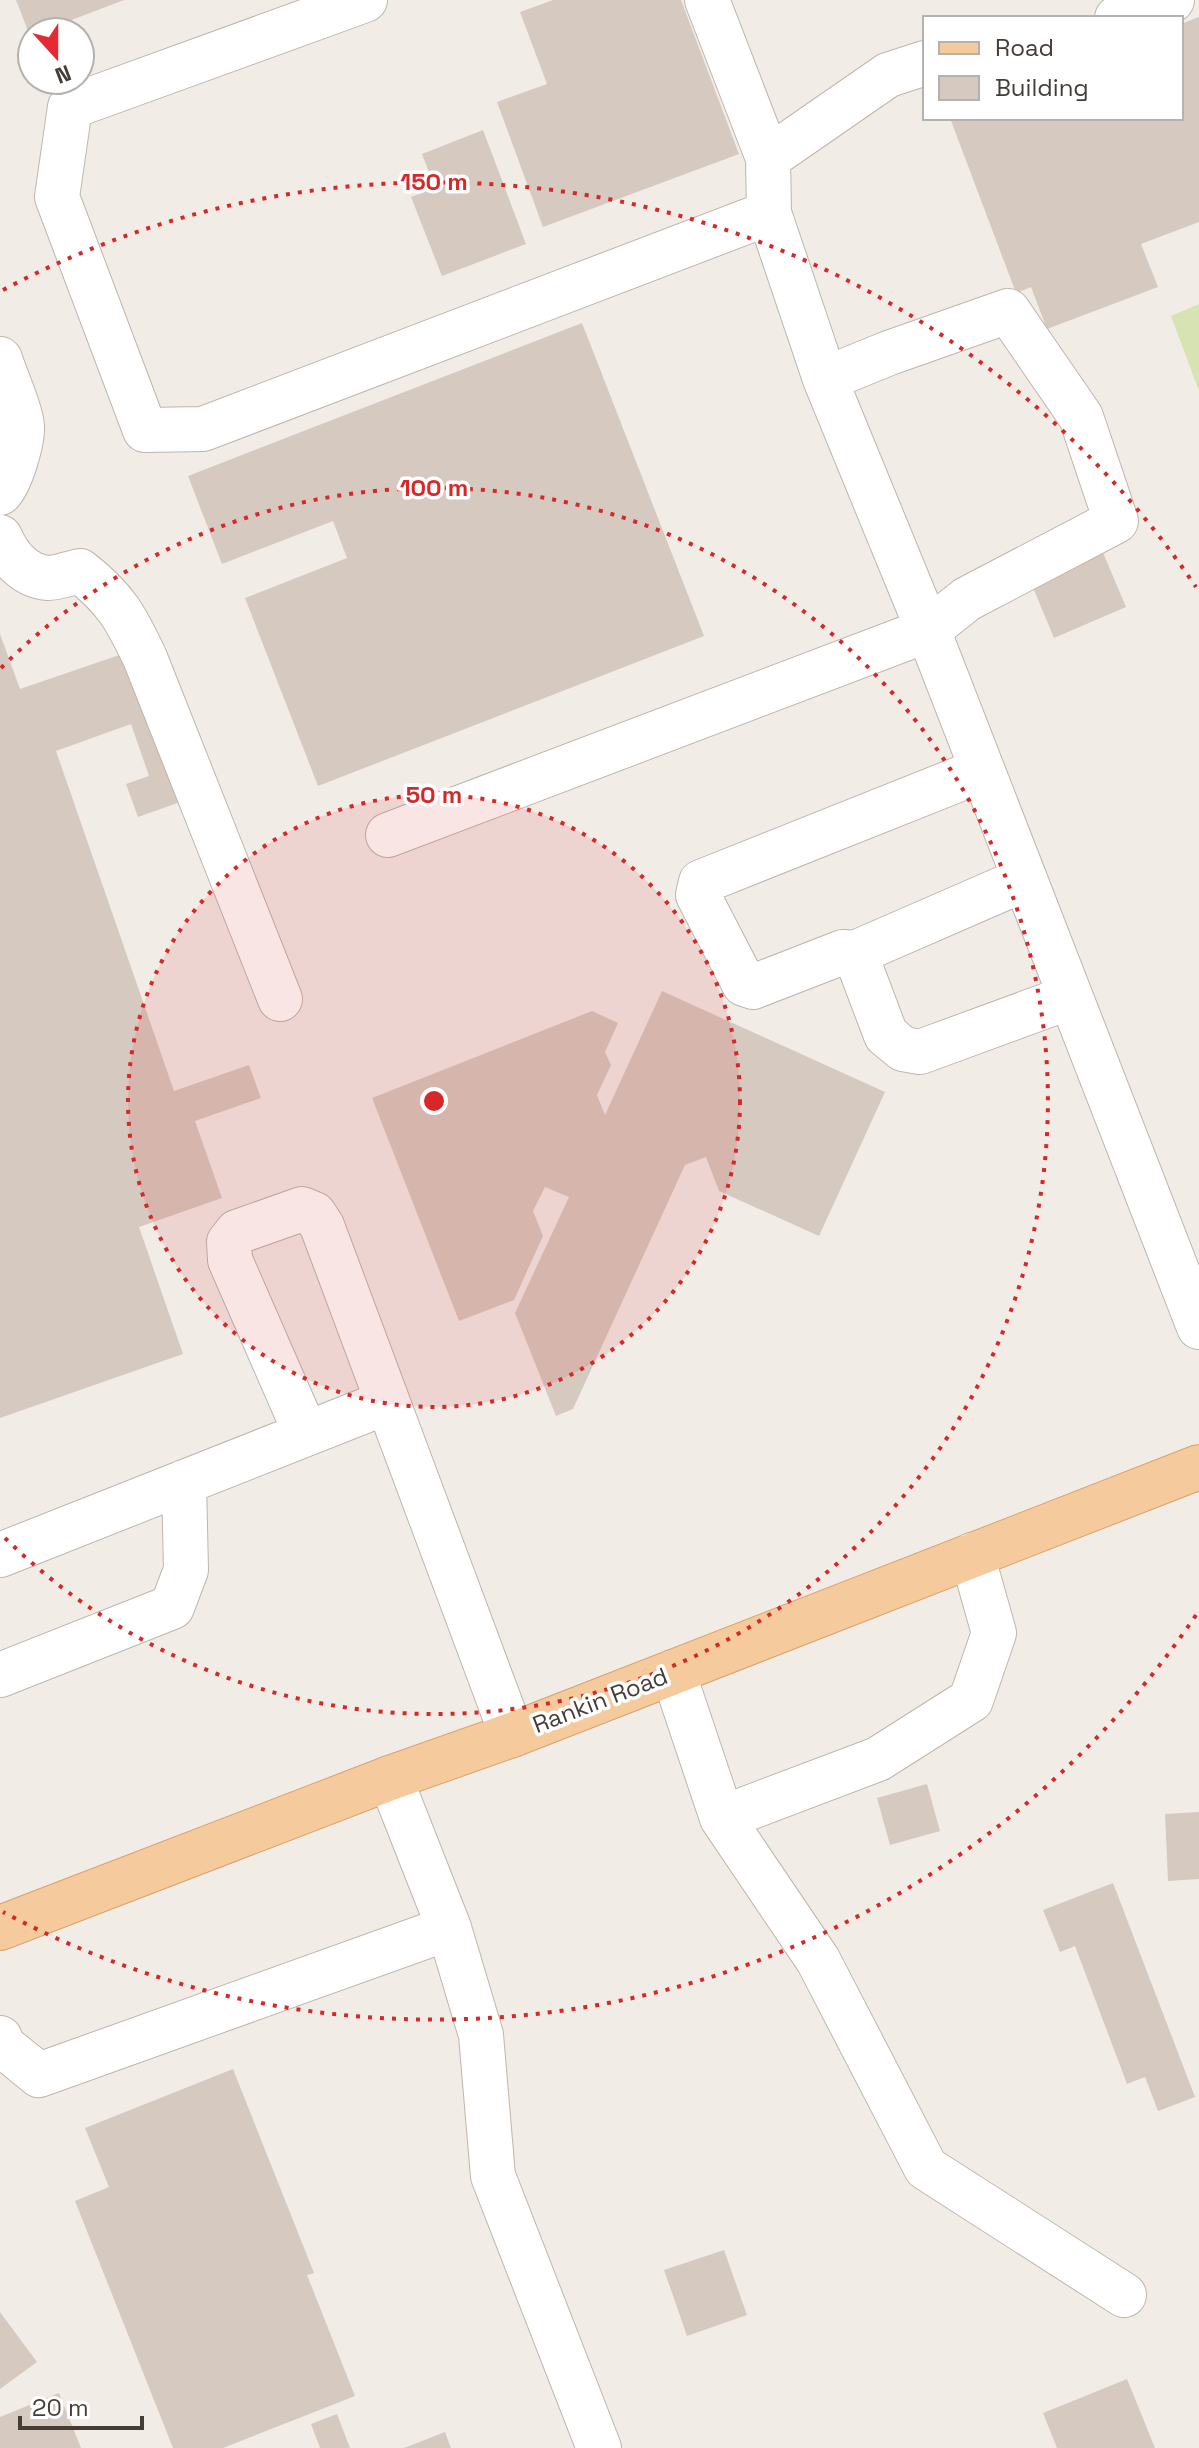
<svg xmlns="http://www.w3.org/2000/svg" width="1199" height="2448" font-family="'Space Grotesk',sans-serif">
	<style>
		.green { fill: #d7e3b3 }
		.building { fill: #d6c9c0 }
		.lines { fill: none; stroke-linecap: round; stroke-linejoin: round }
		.minor-casing { stroke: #c0b5ad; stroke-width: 46 }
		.major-casing { stroke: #d9a36e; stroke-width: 46 }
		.minor { stroke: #fff; stroke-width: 44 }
		.major { stroke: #f5ca9d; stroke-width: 44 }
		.ring { fill: none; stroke: #d62828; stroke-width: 4; stroke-dasharray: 4 8 }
		.labels { text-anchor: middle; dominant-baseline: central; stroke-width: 7; stroke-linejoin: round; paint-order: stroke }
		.street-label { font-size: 24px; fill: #443c37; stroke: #fff }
		.centre { fill: #d62828; stroke: #fff; stroke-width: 4 }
		.ring-label { font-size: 24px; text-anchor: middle; font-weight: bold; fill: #d62828; stroke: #fff; stroke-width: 7; stroke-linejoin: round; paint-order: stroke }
	</style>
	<rect width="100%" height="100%" fill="#f2ece7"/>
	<path class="green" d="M 1199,304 L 1199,391 L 1171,316 Z"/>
	<path class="building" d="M 16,0 L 124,0 L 40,32 L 32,32 L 30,36 Z
		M 553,0 L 681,0 L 739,154 L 543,227 L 497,102 L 547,84 L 520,12 Z
		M 1199,17 L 1199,222 L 1141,244 L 1158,287 L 1047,329 L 1031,287 L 1016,293 L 950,118 L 1181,118 L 1181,24 Z
		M 483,130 L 526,244 L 442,276 L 411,197 L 435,188 L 422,154 Z
		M 582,323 L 704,636 L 318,786 L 245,598 L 347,558 L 333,521 L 222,564 L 188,476 Z
		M 1101,548 L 1126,607 L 1054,638 L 1029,578 Z
		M 0,634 L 20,689 L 131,651 L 183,801 L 138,817 L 126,784 L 149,776 L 131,724 L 56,751 L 174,1091 L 249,1065 L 261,1098 L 195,1121 L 222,1198 L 139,1227 L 183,1354 L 0,1418 Z
		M 662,991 L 885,1092 L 819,1236 L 719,1191 L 706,1157 L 685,1165 L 573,1409 L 556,1416 L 515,1313 L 569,1197 L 545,1187 L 533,1211 L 543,1236 L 514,1300 L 459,1321 L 372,1098 L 592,1011 L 618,1023 L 605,1052 L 611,1065 L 597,1095 L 605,1115 Z
		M 927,1784 L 940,1831 L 890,1845 L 877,1798 Z
		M 1199,1812 L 1199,1879 L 1168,1881 L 1165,1814 Z
		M 1113,1883 L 1195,2097 L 1158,2111 L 1145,2077 L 1127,2084 L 1075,1946 L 1060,1952 L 1043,1910 Z
		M 233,2069 L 314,2273 L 307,2275 L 355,2396 L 223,2448 L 173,2448 L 75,2201 L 109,2187 L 85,2128 Z
		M 724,2250 L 747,2315 L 687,2336 L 664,2270 Z
		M 0,2312 L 37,2362 L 0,2389 Z
		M 1127,2379 L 1155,2448 L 1057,2448 L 1043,2413 Z
		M 59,2393 L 81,2448 L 0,2448 L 0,2417 Z
		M 337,2414 L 350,2448 L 320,2448 L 311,2424 Z
		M 445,2432 L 451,2448 L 404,2448 Z"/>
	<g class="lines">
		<g class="minor-casing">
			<path id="minor" d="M 365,0 L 70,107 L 57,197 L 145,430 L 203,429 L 769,213
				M 707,0 L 768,158 L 769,213 L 825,379 L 928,630 L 1199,1327
				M 1117,18 L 1172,0
				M 768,158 L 888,75 L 925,63
				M 0,359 C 5,375 21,411 22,426 C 23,441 11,482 0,493
				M 0,537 C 9,557 24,576 48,578 C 57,578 70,573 80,571 C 116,599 126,618 145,658 L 280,999
				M 982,770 L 701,882 L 698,895 L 744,984 L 753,987 L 843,952 L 855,953 L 886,1035 L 903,1049 L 920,1052 L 1070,997
				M 388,835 L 928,630 L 967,599 L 1116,521 L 1081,417 L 1008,311 L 889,353 L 825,379
				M 855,953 L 1025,879
				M 306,1434 L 230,1260 L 229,1242 L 237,1232 L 302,1209 L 314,1214 L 322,1226 L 512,1735
				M 0,1555 L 387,1402
				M 673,1672 L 722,1818 L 818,1960 L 926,2168 L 1124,2295
				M 0,1675 L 172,1607 L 186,1570 L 184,1482
				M 390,1778 L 449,1928 L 481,2035 L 493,2176 L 599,2448
				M 722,1818 L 878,1759 L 971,1700 L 994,1633 L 972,1555
				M 0,2038 L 3,2046 L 39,2075 L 449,1928"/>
		</g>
		<g class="major-casing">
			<path id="major" d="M 0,1928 L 390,1778 L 512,1735 L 1199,1467"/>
		</g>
		<use href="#minor" class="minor"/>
		<use href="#major" class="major"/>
	</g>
	<circle cx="434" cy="1101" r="306" fill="#d62828" fill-opacity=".12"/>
	<g class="ring">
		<circle cx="434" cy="1101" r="306"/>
		<path d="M1 668A613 613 0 1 1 1 1534"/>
		<path d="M1196 1615A919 919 0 0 1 3 1912M3 290A919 919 0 0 1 1196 587"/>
	</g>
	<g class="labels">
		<g class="street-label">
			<text transform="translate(600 1700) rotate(-21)">Rankin Road</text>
		</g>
	</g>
	<circle cx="434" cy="1101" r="12" class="centre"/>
	<g class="ring-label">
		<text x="434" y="190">150 m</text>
		<text x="434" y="496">100 m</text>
		<text x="434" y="803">50 m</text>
	</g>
	<rect x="923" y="16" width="260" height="104" fill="#ffffff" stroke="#b4b1af" stroke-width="2"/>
	<rect x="939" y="42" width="40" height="12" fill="#f5ca9d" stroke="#b4b1af" stroke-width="2"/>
	<text x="995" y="56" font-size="24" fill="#443c37">Road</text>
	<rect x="939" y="76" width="40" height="24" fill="#d6c9c0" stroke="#b4b1af" stroke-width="2"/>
	<text x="995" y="96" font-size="24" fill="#443c37">Building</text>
	<g transform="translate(56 56) rotate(159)"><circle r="38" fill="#ffffff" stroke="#b4b1af" stroke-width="2"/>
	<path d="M0-6L14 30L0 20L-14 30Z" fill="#e72933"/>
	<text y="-12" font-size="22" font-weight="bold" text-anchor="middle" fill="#443c37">N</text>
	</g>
	<path d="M20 2416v12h122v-12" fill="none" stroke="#443c37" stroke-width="4"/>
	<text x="32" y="2416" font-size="24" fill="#443c37" stroke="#ffffff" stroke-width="6" paint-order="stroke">20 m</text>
</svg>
